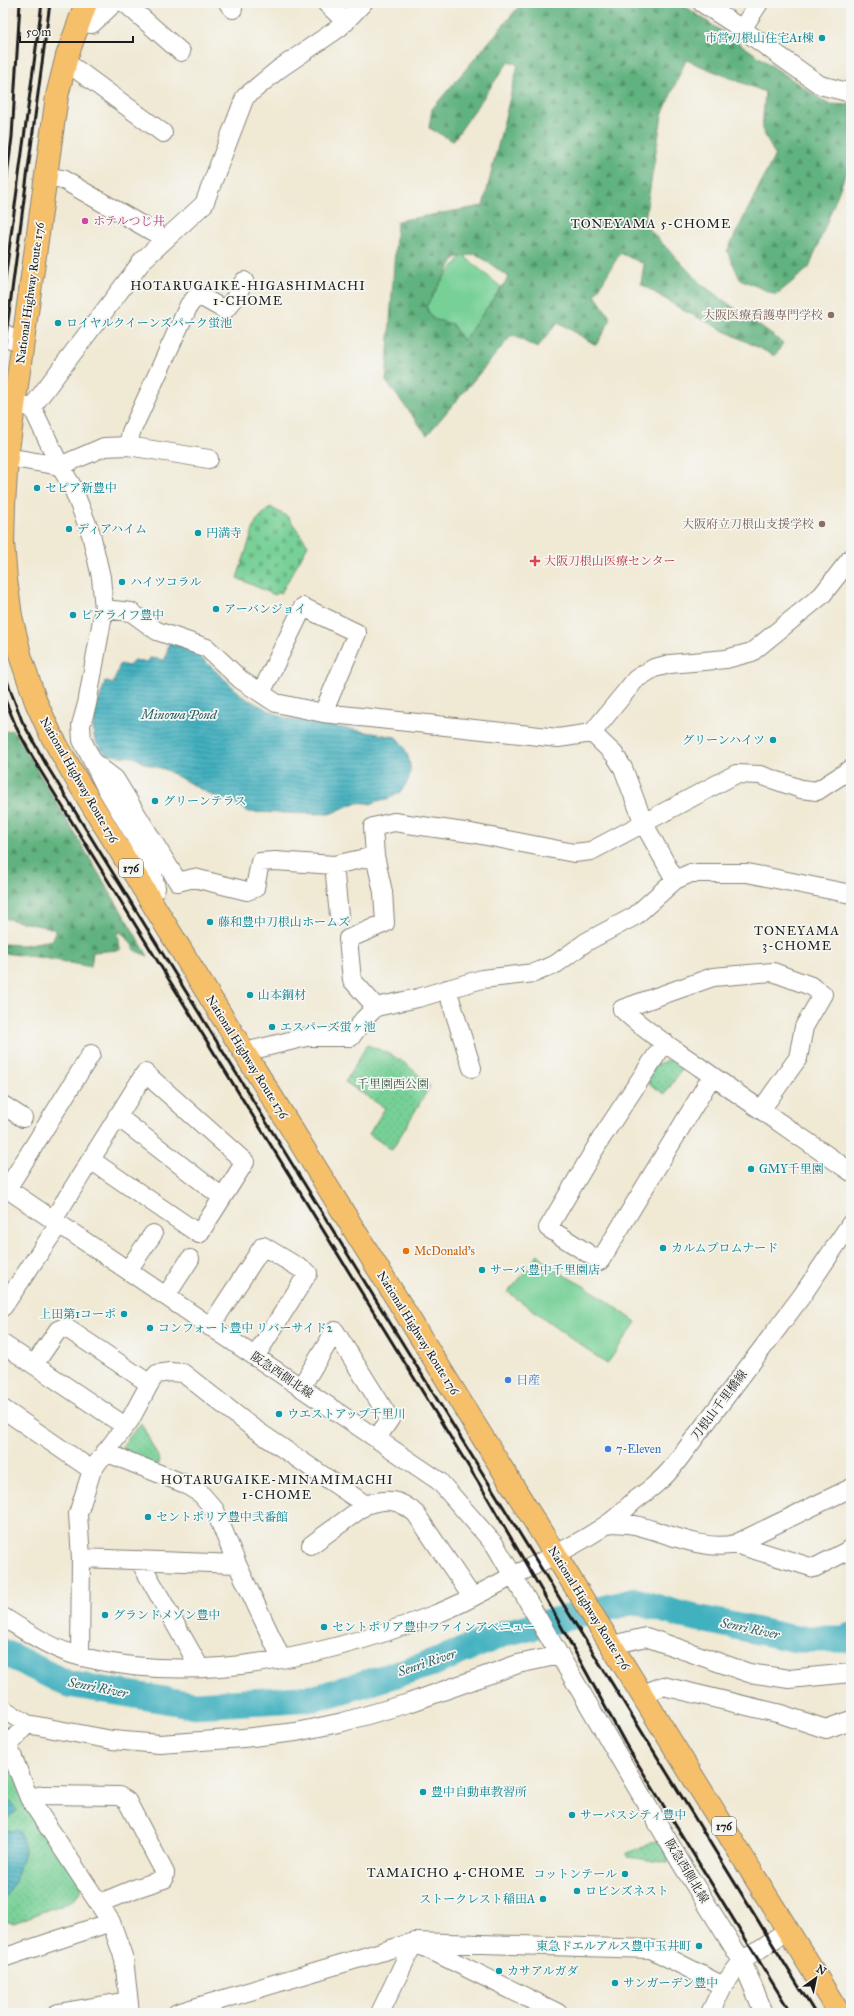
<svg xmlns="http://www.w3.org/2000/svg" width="854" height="2016" font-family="'IM FELL Great Primer','Noto Serif JP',serif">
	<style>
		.grass { fill: #77d096; stroke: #4a7659 }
		.forest { fill: url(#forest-firs); stroke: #3e674e; fill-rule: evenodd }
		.cemetery { fill: url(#cemetery-stones); stroke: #4a7659 }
		.park { fill: url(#park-dots); stroke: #4a7659 }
		.water { fill: url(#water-rules); stroke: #30666e }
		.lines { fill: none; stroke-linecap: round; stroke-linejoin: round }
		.river { stroke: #43b1bf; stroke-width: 27 }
		.minor-casing { stroke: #868278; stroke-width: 20 }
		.highway-casing { stroke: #868278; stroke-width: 24 }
		.minor { stroke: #fff; stroke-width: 18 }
		.highway { stroke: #f6c06b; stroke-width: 22 }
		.rail { stroke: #1c1c1c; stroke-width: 3 }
		.culture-dot { fill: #0f9aa8; stroke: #f6f6f2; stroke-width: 1.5 }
		.hotel-dot { fill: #d1479c; stroke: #f6f6f2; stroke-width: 1.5 }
		.education-dot { fill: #8d6e63; stroke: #f6f6f2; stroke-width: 1.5 }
		.health-dot { fill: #e0444e; stroke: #f6f6f2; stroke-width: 1.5 }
		.food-dot { fill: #e8710a; stroke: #f6f6f2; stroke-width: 1.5 }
		.shop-dot { fill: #3f7fe0; stroke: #f6f6f2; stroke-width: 1.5 }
		.labels { text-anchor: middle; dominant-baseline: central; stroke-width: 3.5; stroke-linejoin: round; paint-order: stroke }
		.shield { fill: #f6f6f2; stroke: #5d5d5c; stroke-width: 1 }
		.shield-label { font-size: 11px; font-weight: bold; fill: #1c1c1c }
		.culture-label { font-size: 12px; fill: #0d838f; stroke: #f6f6f2; text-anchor: start }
		.hotel-label { font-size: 12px; fill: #b23c85; stroke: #f6f6f2; text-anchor: start }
		.street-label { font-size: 12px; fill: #1c1c1c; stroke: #f6f6f2 }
		.education-label { font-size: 12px; fill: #785e54; stroke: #f6f6f2; text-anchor: end }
		.health-label { font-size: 12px; fill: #be3a42; stroke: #f6f6f2; text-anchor: start }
		.park-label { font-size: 12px; fill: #3c5b47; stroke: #f6f6f2 }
		.food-label { font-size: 12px; fill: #c56008; stroke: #f6f6f2; text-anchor: start }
		.shop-label { font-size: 12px; fill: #366cbe; stroke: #f6f6f2; text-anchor: start }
		.neighbourhood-label { font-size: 13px; letter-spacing: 1px; fill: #1c1c1c; stroke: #f6f6f2 }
		.water-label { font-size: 13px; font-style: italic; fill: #2e5f65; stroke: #f6f6f2 }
	</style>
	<defs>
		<pattern id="forest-firs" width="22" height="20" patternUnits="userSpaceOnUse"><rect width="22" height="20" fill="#61b27f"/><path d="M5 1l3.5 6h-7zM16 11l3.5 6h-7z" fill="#4f9067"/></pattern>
		<pattern id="cemetery-stones" width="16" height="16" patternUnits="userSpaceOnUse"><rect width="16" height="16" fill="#77d096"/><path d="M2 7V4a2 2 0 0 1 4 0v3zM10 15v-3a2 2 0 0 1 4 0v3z" fill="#66b281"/></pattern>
		<pattern id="park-dots" width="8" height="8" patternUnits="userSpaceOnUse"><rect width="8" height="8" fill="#77d096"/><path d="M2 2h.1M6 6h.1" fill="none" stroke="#66b281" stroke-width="1.8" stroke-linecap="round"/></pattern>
		<pattern id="water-rules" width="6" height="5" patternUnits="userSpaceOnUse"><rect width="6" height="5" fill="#43b1bf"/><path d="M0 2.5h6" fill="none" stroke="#378f9a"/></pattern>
	</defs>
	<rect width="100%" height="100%" fill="#f6f6f2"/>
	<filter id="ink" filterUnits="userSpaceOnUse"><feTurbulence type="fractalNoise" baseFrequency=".025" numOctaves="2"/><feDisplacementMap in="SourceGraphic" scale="8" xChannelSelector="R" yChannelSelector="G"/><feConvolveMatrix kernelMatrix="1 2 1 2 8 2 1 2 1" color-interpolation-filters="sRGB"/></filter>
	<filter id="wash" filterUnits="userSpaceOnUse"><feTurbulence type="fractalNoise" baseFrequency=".012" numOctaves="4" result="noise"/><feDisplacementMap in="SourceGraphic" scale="16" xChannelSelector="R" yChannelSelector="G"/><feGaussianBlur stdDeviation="0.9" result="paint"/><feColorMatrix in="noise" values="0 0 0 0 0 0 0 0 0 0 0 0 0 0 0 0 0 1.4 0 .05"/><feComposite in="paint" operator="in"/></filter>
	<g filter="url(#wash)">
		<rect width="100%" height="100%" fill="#f0e9d4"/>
		<path class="grass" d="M 463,255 L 508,293 L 459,352 L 414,314 Z
			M 538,1254 C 553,1271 570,1278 589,1289 C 605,1298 620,1311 636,1322 L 607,1364 L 508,1292 L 529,1268 Z"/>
		<path class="forest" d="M 522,3 L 676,3 L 689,9 L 828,104 L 851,105 L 851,170 L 846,173 L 809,268 L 776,295 L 740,279 L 727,251 L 775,155 L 762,129 L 765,92 L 686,60 L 662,115 L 644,224 L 701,284 L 783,343 L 775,356 L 683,310 L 641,284 L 644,264 L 620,253 L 595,295 L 611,319 L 596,345 L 558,322 L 537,348 L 512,335 L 427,435 L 386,381 L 397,221 L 483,206 L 518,65 L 509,61 L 453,141 L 429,128 L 432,109 ZM 476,254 L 509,277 L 463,341 L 452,324 L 433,319 L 426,307 L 455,258 Z
			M 13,730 L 148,956 L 136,951 L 126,936 L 118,931 L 120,950 L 93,952 L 91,967 L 44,958 L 3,953 L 3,944 L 23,945 L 53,940 L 55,929 L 3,918 L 3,732 Z"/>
		<path class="cemetery" d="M 270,507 L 288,517 L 308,545 L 281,593 L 277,592 L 275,595 L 237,578 L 256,521 Z"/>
		<path class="park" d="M 367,1045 C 397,1055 408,1064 430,1086 L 392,1150 L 369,1134 L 385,1108 L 345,1082 Z
			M 673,1058 L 684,1066 L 665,1094 L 645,1081 L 655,1065 Z
			M 141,1423 L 160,1461 L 157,1467 L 126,1454 L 122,1446 Z
			M 3,1756 L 83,1886 L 79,1895 L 71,1901 L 14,1923 L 3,1921 Z
			M 657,1840 L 669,1858 L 668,1863 L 627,1857 L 627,1853 L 639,1849 Z"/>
		<path class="water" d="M 169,643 L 179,645 L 198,655 L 245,698 L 284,718 L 396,737 C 411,753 418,779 397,794 C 390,800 379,799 371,804 C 353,799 345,809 329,814 L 249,812 L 233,802 L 211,795 L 164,769 L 146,764 L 134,757 L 107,755 C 104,751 97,745 95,740 C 89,719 100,701 105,681 L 113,684 L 120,664 L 129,666 L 134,660 L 148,662 L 150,658 L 165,660 Z
			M 3,1795 L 8,1804 L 11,1802 L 17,1811 L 3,1821 L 5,1829 L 12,1831 L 16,1829 L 20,1832 L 25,1849 L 15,1882 L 3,1900 Z"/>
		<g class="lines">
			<path class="river" d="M 3,1652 L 68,1684 L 195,1705 L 316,1698 L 433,1663 L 505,1633 L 635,1601 L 682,1615 L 796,1639 L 846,1639 L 851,1636"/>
		</g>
	</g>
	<g filter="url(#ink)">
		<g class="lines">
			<g class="minor-casing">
				<path id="minor" d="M 125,3 L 181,52
					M 228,3 L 233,9
					M 326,3 L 346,22
					M 702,3 L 742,29 L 820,85 L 851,93
					M 79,23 L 92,24 L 114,3
					M 742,29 L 759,3
					M 65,64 L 76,69 L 163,133
					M 45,176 L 62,179 L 162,237
					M 3,332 L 11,339 L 23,342
					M 15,405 L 32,407 L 60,466 L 72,486 L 91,534 L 101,577 L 104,609 L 87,704 L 81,725 L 82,740 L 105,786 L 135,836 L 152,870 L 156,888 L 151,901
					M 32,407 L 143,260 L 204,204 L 245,97 L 279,69 L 339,28 L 363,3
					M 128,446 L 131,432 L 189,305 L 198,295 L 225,310 L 235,298 L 244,281
					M 7,457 L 60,466 L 104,447 L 128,446 L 209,459
					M 104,609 L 131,612 L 157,631 L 207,648 L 241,680 L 276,703 L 323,713 L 558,738 L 592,733
					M 261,693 L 303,607 L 357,633 L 323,713
					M 94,763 L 115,779 L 178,882 L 194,878 L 247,891 L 255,888 L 260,862 L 275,861 L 334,865 L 375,856 L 373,827 L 394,822 L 471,833 L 574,853 L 591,851 L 736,774 L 760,775 L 801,789 L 817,791 L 851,769
					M 375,856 L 383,892 L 385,923 L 348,939 L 352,980 L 376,1007
					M 334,865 L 339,916
					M 675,880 L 644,824 L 623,768 L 614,754 L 592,733 L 636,679 L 654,668 L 670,664 L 726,659 L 752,652 L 822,595 L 851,558
					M 447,989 L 472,1068
					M 665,1042 L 602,1137 L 548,1228 L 600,1261 L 712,1076
					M 245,1052 L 306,1037 L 351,1037 L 363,1020 L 376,1007 L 418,998 L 482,979 L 534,973 L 556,964 L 586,942 L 635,916 L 675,880 L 691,873 L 747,873 L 851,894
					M 3,1105 L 23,1118
					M 761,1110 L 798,1058 L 804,1027 L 823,994 L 811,986 L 773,972 L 713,977 L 622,1009 C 646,1032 674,1049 701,1068 C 750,1103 801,1137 851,1172
					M 117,1116 L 222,1197
					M 3,1186 L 439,1481 L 495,1545 L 681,1863 L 742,1961 L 764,2013
					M 7,1189 L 91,1054
					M 53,1220 L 145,1073 L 245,1162 L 199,1234 L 91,1160
					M 128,1270 L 153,1234
					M 166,1296 L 190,1259
					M 3,1307 L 59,1224
					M 210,1327 L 263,1246 L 308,1273 L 255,1357
					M 3,1344 L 125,1426
					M 34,1365 L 58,1330 L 65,1327 L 150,1384
					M 301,1387 L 335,1331 L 390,1419 L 377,1438
					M 3,1409 L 92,1470
					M 105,1452 L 185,1484 L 201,1494 L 215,1510 L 237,1564 L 281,1658
					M 610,1523 C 619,1523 627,1524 635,1525 C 665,1532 705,1552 735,1544 L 851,1488
					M 735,1544 L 814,1568 L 851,1549
					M 311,1545 L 366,1505
					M 81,1558 L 237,1564
					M 139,1560 L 200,1668
					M 3,1617 C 27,1632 53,1650 82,1657 C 199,1686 325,1657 436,1614 C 463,1604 489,1588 515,1575 C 547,1559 580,1543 609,1523 C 618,1517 626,1508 634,1501 C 649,1490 664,1479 675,1464 L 801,1297 L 851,1223
					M 612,1645 L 646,1637 L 749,1673 L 789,1679 L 851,1673
					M 80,1656 L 81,1558 L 78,1514 L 92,1470 L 130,1420 L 151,1381 L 157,1374 L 170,1372 L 183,1373 L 253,1428 L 366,1505 C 387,1498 400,1499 416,1514 L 472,1597
					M 643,1694 L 663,1686 L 781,1714 L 826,1729 L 851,1720
					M 3,1709 L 27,1724 L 112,1740 L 160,1744 L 243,1738 L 296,1732 L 343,1722 L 409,1703 L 518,1664 L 560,1655
					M 27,1724 L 8,1745 L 29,1798 L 111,1922 L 124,1959 L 130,2013
					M 29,1798 L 43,1795 L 119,1796 L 127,1801 L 165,1873 L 164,1879 L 134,1889 L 100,1903
					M 420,1945 L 558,2013
					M 3,1958 L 111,1922
					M 58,2013 L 128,2001
					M 177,2013 L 414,1942 L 651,1949 L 723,1986
					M 380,2013 L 414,1942
					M 710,2013 L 723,1986 L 742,1961 L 788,1930"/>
			</g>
			<g class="highway-casing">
				<path id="highway" d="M 86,3 L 67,56 L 57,96 L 7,457 L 4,505 L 3,543 L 6,580 L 11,616 L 21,658 L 36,702 L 51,735 L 78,782 L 192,968 L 839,2013"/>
			</g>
			<use href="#minor" class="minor"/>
			<use href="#highway" class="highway"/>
			<path class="rail" d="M 3,207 L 12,137 L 20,3
				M 3,295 L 42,3
				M 3,358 L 50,3
				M 3,670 L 22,721 L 47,766 L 815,2013
				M 3,695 L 18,731 L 40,770 L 483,1490 L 543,1593 L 625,1743 L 791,2013"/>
		</g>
	</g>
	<g class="culture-dot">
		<circle cx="822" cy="38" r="4"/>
		<circle cx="58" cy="323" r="4"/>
		<circle cx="37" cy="488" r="4"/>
		<circle cx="69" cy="529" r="4"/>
		<circle cx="198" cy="533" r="4"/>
		<circle cx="122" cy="582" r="4"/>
		<circle cx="216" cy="609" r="4"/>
		<circle cx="73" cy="615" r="4"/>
		<circle cx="773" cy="740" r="4"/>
		<circle cx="155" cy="801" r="4"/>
		<circle cx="210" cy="922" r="4"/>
		<circle cx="250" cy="995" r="4"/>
		<circle cx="272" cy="1027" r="4"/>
		<circle cx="751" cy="1169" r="4"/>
		<circle cx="663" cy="1248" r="4"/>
		<circle cx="482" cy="1270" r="4"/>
		<circle cx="124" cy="1314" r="4"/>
		<circle cx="150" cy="1328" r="4"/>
		<circle cx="279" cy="1414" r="4"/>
		<circle cx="148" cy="1517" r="4"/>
		<circle cx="105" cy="1615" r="4"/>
		<circle cx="324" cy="1627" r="4"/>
		<circle cx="423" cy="1792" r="4"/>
		<circle cx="572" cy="1815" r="4"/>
		<circle cx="625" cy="1874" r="4"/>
		<circle cx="577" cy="1891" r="4"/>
		<circle cx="543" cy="1899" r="4"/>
		<circle cx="699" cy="1946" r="4"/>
		<circle cx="499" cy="1971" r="4"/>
		<circle cx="615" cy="1983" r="4"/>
	</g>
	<circle class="hotel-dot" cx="85" cy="221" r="4"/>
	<g class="education-dot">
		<circle cx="831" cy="315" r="4"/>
		<circle cx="822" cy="524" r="4"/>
	</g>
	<path class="health-dot" d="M533 555h4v4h4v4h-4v4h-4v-4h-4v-4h4z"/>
	<circle class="food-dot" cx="406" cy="1251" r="4"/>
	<g class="shop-dot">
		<circle cx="508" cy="1380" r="4"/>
		<circle cx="608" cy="1449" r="4"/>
	</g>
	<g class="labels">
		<g class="shield">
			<rect x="119" y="859" width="24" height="18" rx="3"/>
			<rect x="712" y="1817" width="24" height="18" rx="3"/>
		</g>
		<g class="shield-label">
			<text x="131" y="868">176</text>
			<text x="724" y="1826">176</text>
		</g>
		<g class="culture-label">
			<text x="814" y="38" text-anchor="end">市営刀根山住宅A1棟</text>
			<text x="66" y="323">ロイヤルクイーンズパーク蛍池</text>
			<text x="45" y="488">セピア新豊中</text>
			<text x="77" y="529">ディアハイム</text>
			<text x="206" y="533">円満寺</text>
			<text x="130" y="582">ハイツコラル</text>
			<text x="224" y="609">アーバンジョイ</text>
			<text x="81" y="615">ピアライフ豊中</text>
			<text x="765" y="740" text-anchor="end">グリーンハイツ</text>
			<text x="163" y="801">グリーンテラス</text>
			<text x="218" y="922">藤和豊中刀根山ホームズ</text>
			<text x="258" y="995">山本鋼材</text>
			<text x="280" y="1027">エスパーズ蛍ヶ池</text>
			<text x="759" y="1169">GMY千里園</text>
			<text x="671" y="1248">カルムプロムナード</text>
			<text x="490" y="1270">サーバ 豊中千里園店</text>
			<text x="116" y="1314" text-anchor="end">上田第1コーポ</text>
			<text x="158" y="1328">コンフォート豊中 リバーサイド2</text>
			<text x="287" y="1414">ウエストアップ千里川</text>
			<text x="156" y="1517">セントポリア豊中弐番館</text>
			<text x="113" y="1615">グランドメゾン豊中</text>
			<text x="332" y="1627">セントポリア豊中ファインアベニュー</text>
			<text x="431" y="1792">豊中自動車教習所</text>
			<text x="580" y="1815">サーパスシティ豊中</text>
			<text x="617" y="1874" text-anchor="end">コットンテール</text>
			<text x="585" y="1891">ロビンズネスト</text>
			<text x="535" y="1899" text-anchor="end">ストークレスト稲田A</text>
			<text x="691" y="1946" text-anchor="end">東急ドエルアルス豊中玉井町</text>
			<text x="507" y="1971">カサアルガダ</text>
			<text x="623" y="1983">サンガーデン豊中</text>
		</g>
		<g class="hotel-label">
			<text x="93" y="221">ホテルつじ井</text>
		</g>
		<g class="street-label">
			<text transform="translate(30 293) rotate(-82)">National Highway Route 176</text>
			<text transform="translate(79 780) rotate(60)">National Highway Route 176</text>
			<text transform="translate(247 1057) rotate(58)">National Highway Route 176</text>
			<text transform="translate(418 1333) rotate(58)">National Highway Route 176</text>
			<text transform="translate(282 1375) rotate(34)">阪急西側北線</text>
			<text transform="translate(719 1405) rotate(-53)">刀根山千里橋線</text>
			<text transform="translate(589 1608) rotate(58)">National Highway Route 176</text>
			<text transform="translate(687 1871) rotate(59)">阪急西側北線</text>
		</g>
		<g class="education-label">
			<text x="823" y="315">大阪医療看護専門学校</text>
			<text x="814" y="524">大阪府立刀根山支援学校</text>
		</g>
		<g class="health-label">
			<text x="544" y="561">大阪刀根山医療センター</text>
		</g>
		<g class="park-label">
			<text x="393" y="1084">千里園西公園</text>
		</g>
		<g class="food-label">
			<text x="414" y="1251">McDonald's</text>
		</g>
		<g class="shop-label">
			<text x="516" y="1380">日産</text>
			<text x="616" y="1449">7-Eleven</text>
		</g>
		<g class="neighbourhood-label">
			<text x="651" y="224">TONEYAMA 5-CHOME</text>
			<text x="248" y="286">HOTARUGAIKE-HIGASHIMACHI<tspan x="248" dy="15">1-CHOME</tspan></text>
			<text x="797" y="931">TONEYAMA<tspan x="797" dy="15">3-CHOME</tspan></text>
			<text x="277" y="1480">HOTARUGAIKE-MINAMIMACHI<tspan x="277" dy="15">1-CHOME</tspan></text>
			<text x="446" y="1873">TAMAICHO 4-CHOME</text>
		</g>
		<g class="water-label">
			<text x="179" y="715">Minowa Pond</text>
			<text transform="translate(750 1629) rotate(12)">Senri River</text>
			<text transform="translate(427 1663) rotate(-19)">Senri River</text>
			<text transform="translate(98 1688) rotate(11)">Senri River</text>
		</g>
	</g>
	<rect width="854" height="2016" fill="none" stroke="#f6f6f2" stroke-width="16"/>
	<g transform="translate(816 1978) rotate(33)" stroke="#f6f6f2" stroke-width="3" paint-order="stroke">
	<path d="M0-3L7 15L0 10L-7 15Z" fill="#1c1c1c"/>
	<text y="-6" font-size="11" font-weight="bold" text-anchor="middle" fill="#1c1c1c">N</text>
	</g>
	<path d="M20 36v6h113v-6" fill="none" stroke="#1c1c1c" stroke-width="2"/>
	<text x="26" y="36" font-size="12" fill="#1c1c1c" stroke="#f6f6f2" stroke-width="3" paint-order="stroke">50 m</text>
</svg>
